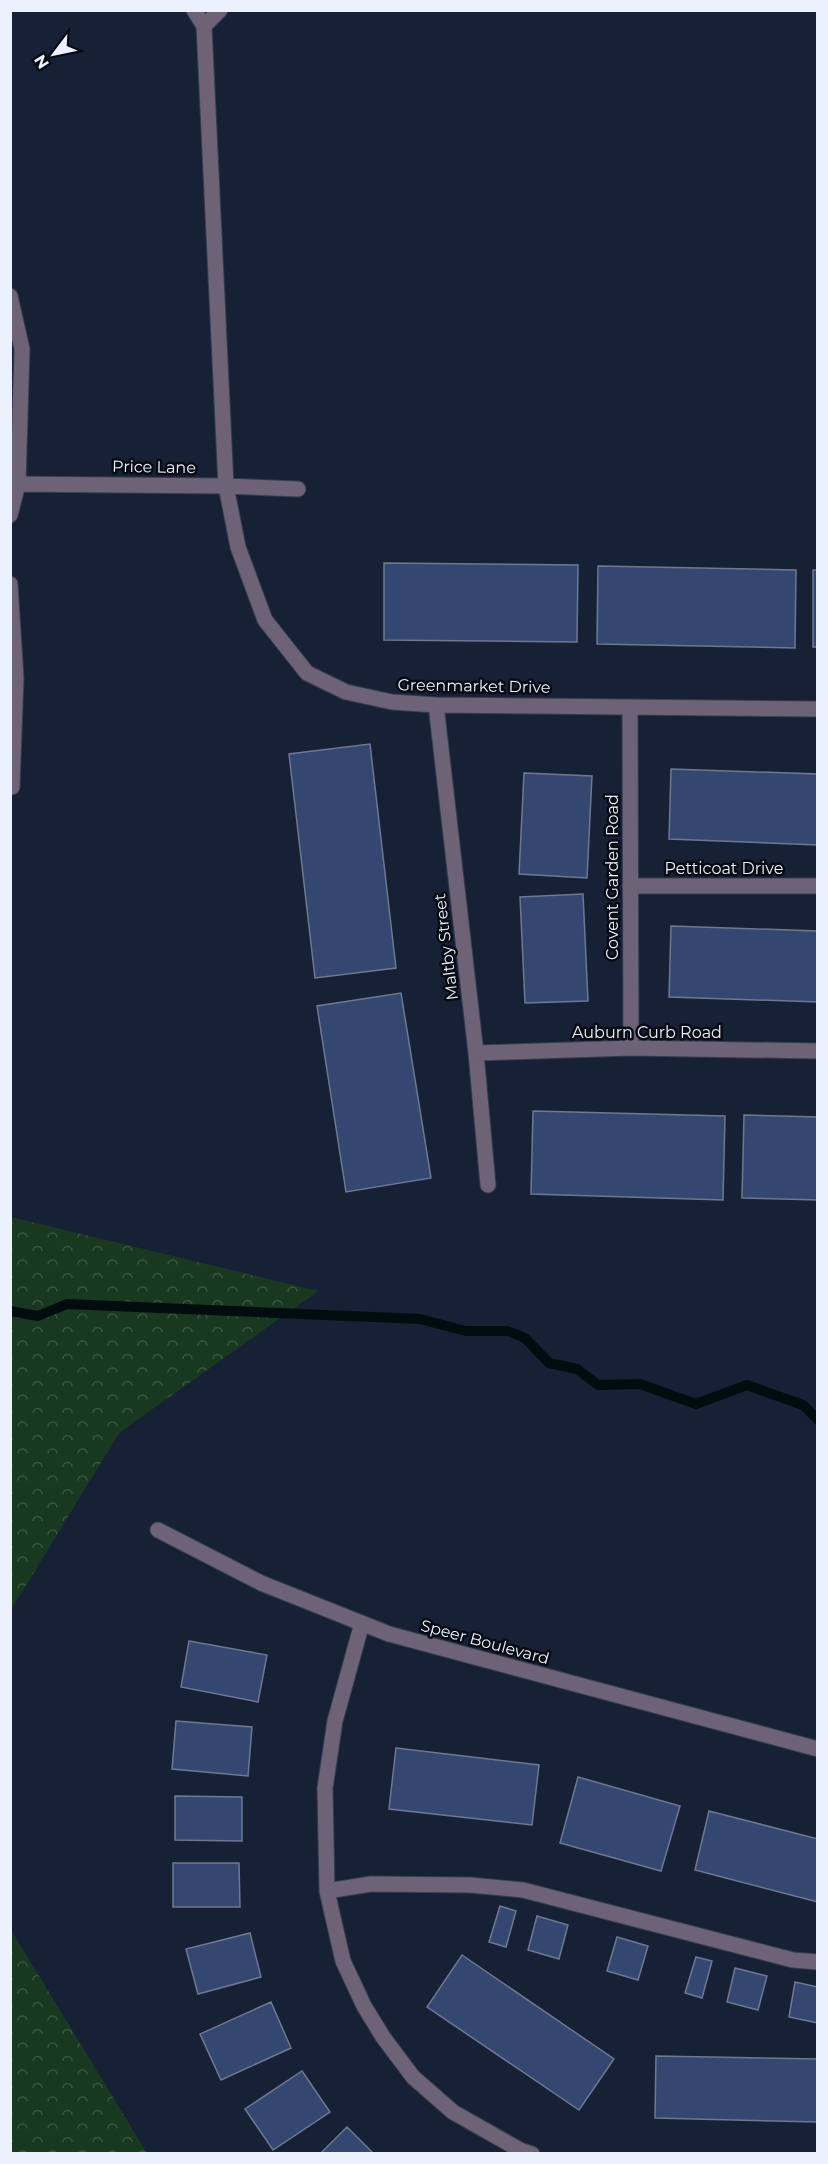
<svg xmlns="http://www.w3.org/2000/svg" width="828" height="2164" font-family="Montserrat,sans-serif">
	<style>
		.forest { fill: url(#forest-crowns) }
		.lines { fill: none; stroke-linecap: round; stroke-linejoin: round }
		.stream { stroke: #000c0d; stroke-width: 10 }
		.building { fill: #344771; stroke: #6d7992; stroke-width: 1.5 }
		.minor-casing { stroke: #353e51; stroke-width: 17 }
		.minor { stroke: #6d6276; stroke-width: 15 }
		.labels { text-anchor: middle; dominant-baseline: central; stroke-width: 5; stroke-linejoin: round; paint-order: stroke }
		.street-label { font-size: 16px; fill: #ecf2fd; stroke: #070b14 }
	</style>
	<defs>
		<pattern id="forest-crowns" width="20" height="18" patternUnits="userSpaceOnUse" patternTransform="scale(1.5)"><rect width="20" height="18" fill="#183920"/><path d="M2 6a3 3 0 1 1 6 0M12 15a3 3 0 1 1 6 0" fill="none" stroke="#3a5641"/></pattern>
	</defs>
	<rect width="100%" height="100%" fill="#172135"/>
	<path class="forest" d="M 11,1217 L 318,1291 L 119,1433 L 11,1610 Z
		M 10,1930 L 11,1930 L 147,2153 L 11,2153 Z"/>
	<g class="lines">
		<path class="stream" d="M 10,1311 L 38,1316 L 67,1304 L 420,1319 L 466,1331 L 508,1331 L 525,1338 L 549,1363 L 577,1369 L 598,1385 L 640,1384 L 696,1404 L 747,1385 L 803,1405 L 818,1420"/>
	</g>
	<path class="building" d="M 384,563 L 578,565 L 577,642 L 384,640 Z
		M 598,566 L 796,570 L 795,648 L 597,644 Z
		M 813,570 L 818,570 L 818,647 L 813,647 Z
		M 370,744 L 396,968 L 315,978 L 289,754 Z
		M 671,769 L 818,774 L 818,845 L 669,839 Z
		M 524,773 L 592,776 L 587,878 L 519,874 Z
		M 583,894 L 588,1001 L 525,1003 L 520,897 Z
		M 671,926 L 818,931 L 818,1002 L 669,997 Z
		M 401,993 L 431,1178 L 346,1192 L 317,1006 Z
		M 533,1111 L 725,1116 L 723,1200 L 531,1194 Z
		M 744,1115 L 818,1117 L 818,1200 L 742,1198 Z
		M 189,1641 L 267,1655 L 258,1702 L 181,1687 Z
		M 176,1721 L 252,1727 L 248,1776 L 172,1769 Z
		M 396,1748 L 539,1765 L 532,1825 L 389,1809 Z
		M 578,1777 L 680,1806 L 661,1871 L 560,1843 Z
		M 175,1796 L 242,1797 L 242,1841 L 175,1840 Z
		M 709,1811 L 818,1839 L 818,1902 L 695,1870 Z
		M 173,1863 L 239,1863 L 240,1907 L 173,1907 Z
		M 500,1906 L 516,1911 L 506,1947 L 489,1942 Z
		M 537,1916 L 568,1925 L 559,1959 L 528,1950 Z
		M 250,1933 L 261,1977 L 198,1994 L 186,1949 Z
		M 617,1937 L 648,1946 L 638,1980 L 607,1971 Z
		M 462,1955 L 614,2059 L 579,2110 L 427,2007 Z
		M 696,1957 L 712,1961 L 702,1998 L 685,1993 Z
		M 735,1968 L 767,1976 L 758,2010 L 727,2002 Z
		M 795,1982 L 818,1987 L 818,2023 L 789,2017 Z
		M 271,2002 L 291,2048 L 221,2080 L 200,2034 Z
		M 656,2056 L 818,2059 L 818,2122 L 655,2118 Z
		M 302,2071 L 330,2112 L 273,2150 L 245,2109 Z
		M 347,2127 L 374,2154 L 320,2154 Z"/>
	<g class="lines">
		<g class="minor-casing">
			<path id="minor" d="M 194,10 L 204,26
				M 220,10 L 204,26 L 226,486 L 238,547 L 265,620 L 307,673 L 346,692 L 392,702 L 436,705 L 818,709
				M 10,296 L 22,349 L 18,484 L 10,515
				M 10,484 L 226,486 L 298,489
				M 10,584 L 16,678 L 12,787
				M 436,705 L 476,1053 L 488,1185
				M 630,707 L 631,1048
				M 630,886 L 818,886
				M 476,1053 L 631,1048 L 818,1051
				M 158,1530 L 261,1583 L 389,1634 L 818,1749
				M 362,1623 L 335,1721 L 325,1788 L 327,1891 L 343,1961 L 364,2006 L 383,2037 L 413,2077 L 453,2112 L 520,2150 L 532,2154
				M 327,1891 L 371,1884 L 470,1885 L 523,1890 L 793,1960 L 818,1962"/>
		</g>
		<use href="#minor" class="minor"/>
	</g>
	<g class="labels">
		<g class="street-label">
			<text transform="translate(154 467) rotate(1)">Price Lane</text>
			<text transform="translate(474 686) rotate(1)">Greenmarket Drive</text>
			<text x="724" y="868">Petticoat Drive</text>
			<text transform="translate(612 877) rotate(-90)">Covent Garden Road</text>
			<text transform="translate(446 947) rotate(-97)">Maltby Street</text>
			<text x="647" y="1032">Auburn Curb Road</text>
			<text transform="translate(485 1642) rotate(15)">Speer Boulevard</text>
		</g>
	</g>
	<rect width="828" height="2164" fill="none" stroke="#ecf2fd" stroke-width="24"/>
	<g transform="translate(54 54) rotate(238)" stroke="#070b14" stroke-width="4.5" paint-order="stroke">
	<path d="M0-4.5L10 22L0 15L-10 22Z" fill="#ecf2fd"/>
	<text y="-9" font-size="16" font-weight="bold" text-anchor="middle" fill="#ecf2fd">N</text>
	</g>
</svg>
